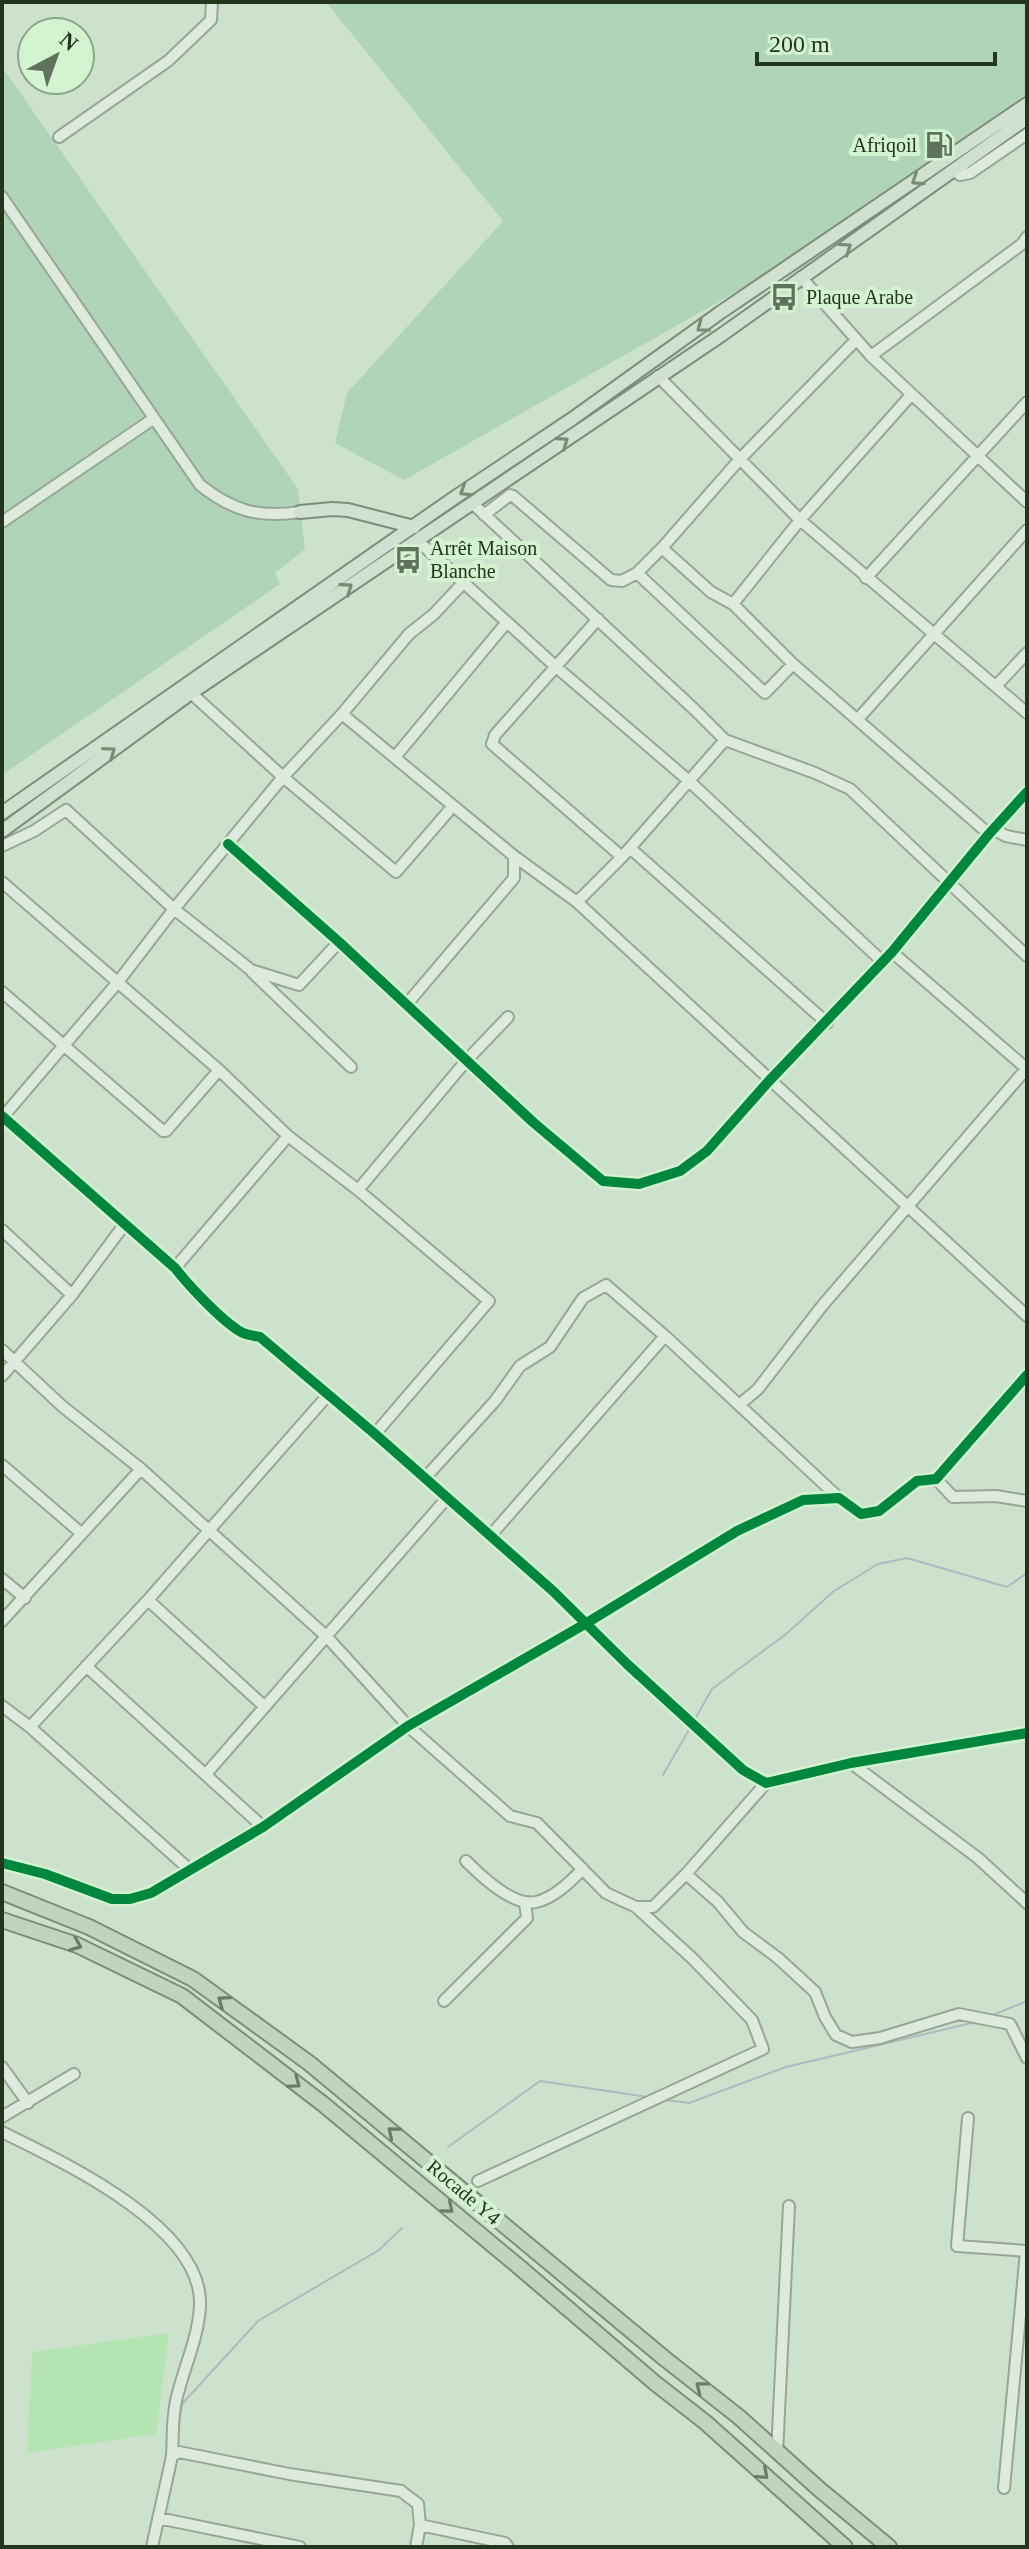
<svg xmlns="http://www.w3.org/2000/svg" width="1029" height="2549" font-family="'Times New Roman',serif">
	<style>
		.green { fill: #afd4b8 }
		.sand { fill: #b6e5b4 }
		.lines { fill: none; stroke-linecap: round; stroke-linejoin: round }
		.stream { stroke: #b0b8c2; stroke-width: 2 }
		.minor-casing { stroke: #97a795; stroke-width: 14 }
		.major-casing { stroke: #7e8c7c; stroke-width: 16 }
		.highway-casing { stroke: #7e8c7c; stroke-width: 18 }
		.minor { stroke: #deeadd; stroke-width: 10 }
		.major { stroke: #d0e2cf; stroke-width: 12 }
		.highway { stroke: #c0d5bd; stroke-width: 14 }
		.cycleway-casing { stroke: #d3f3d1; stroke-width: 15 }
		.cycleway { stroke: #00873e; stroke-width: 10 }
		.oneway { stroke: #7a8c76 }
		.oneway2 { stroke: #6a7d66 }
		.labels { text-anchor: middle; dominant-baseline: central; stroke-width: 8; stroke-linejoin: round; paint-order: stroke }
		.poi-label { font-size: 20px; fill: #24351e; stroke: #d3f3d1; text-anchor: start }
		.street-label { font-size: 20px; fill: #24351e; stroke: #d3f3d1 }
	</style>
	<rect width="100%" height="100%" fill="#cde2cc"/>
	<path class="green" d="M 326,2 L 1027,2 L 1027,104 L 824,242 L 404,480 L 335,443 L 347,393 L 503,221 Z
		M 2,67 L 298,489 L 305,549 L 275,573 L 280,584 L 2,775 Z"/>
	<path class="sand" d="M 169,2333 L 156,2434 L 27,2453 L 32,2352 Z"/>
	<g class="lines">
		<path class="stream" d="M 695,1719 L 712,1689 L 786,1634 L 834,1591 L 878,1564 L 907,1558 L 1007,1587 L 1027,1573
			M 663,1775 L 690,1728
			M 993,2015 L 1027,2001
			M 666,2100 L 689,2103 L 786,2067 L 976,2022
			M 448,2147 L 540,2081 L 648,2097
			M 178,2425 L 182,2404 L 258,2321 L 379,2250 L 402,2228"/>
		<g class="minor-casing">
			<path id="minor" d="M 59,137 L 168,61 L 211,20 L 212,2
				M 953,170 L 960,175 L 970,173 L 1027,134
				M 2,197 L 200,485 C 233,511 258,518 300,512
				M 801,277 L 871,356 L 1027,502
				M 871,356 L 1022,244 L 1027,237
				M 658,376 L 800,520 L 1027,713
				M 472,503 L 695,710 L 725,740 L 815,773 L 850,789 L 1027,956
				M 484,515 L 510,495 L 513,496 L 611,580 L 622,581 L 637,573 L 662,548 L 740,459 L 856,340
				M 2,522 L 153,419
				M 417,540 L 555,666 L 688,780 L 883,962
				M 662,548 L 711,592 L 733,604 L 793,664 L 989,834
				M 637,573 L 765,693 L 793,664
				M 866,578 L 1027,402
				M 733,604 L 800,520 L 911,395
				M 598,619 L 495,735 L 492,744 L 622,857
				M 996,686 L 1027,653
				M 191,693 L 283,777 L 396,872 L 453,806
				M 342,714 L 514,856 L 577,902 L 1027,1316
				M 858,719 L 1027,530
				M 395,757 L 507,622
				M 993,829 L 1006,836 L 1027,840
				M 228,844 L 339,942 L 534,1123 L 603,1181 L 639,1184 L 680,1171 L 707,1151 L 769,1081 L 892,952 L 989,834 L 1027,792
				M 2,846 L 34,831 L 66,810 L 174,909 L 251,970 L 299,985 L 339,942
				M 630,848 L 827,1023
				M 2,882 L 219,1070 L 288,1136 L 358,1190 L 489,1301 L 375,1434
				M 577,902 L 622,857 L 725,740
				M 892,952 L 1027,1069
				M 252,972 L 351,1067
				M 2,992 L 163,1131 L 166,1131 L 219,1070
				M 406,1005 L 514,878 L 514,856
				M 2,1116 L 175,1268 C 189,1286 222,1321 241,1332 C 247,1335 254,1336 260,1337 L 375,1434 L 553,1591 L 627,1664 L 743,1770 L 766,1783 L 851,1763 L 1027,1733
				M 2,1118 L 118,982 L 174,909 L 283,777 L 342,714 L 409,634 L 434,614 L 464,582
				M 358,1190 L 466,1061 L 508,1017
				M 2,1230 L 72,1295
				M 175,1268 L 288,1136
				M 2,1350 L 62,1406 L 141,1469 L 327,1637 L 408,1726 L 510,1816 L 537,1823 L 606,1893 L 636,1907 L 653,1907 L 686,1874 L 766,1783
				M 2,1376 L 72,1295 L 124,1225
				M 739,1405 L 758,1389 L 822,1306 L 1027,1068
				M 2,1465 L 81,1533
				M 425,1478 L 495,1401 L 520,1366 L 550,1347 L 583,1298 L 606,1285 L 665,1336
				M 936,1479 L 953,1497 L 996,1496 L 1027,1501
				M 491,1535 L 665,1336 L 839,1498
				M 2,1579 L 25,1598
				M 148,1600 L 265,1707
				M 2,1621 L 141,1469
				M 86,1666 L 263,1827
				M 2,1706 L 30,1727 L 190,1870
				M 30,1727 L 148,1600 L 327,1396
				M 851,1763 L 978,1858 L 1027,1903
				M 206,1774 L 447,1498
				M 466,1861 C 481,1876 514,1907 536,1902 C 554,1898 570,1882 583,1869
				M 2,1863 L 45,1874 L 112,1899 L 130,1899 L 151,1893 L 263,1827 L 408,1726 L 585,1624 L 737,1531 L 803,1500 L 839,1498 L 861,1514 L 879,1511 L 917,1481 L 936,1479 L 1027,1375
				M 686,1874 L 718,1902 L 743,1932 L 778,1958 L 815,1992 L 825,2017 L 836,2035 L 852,2042 L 880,2038 L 959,2014 L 1010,2024 L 1027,2058
				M 444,2001 L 527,1918 L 525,1902
				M 2,2067 L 28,2103
				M 2,2117 L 74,2074
				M 968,2118 L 957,2246 L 1027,2251
				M 2,2132 C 61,2161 204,2227 200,2306 C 198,2340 183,2369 176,2401 C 172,2419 173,2438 172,2456
				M 478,2181 L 763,2049 L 752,2020 L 692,1958 L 636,1907
				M 777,2453 L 789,2206
				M 1004,2488 L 1026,2251
				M 158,2518 L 300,2547
				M 420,2525 L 505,2543 L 508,2547
				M 152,2547 L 172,2456 L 179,2452 L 289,2474 L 401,2491 L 418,2504 L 420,2525 L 416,2547"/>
		</g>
		<g class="major-casing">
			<path id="major" d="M 300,512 L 332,509 L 348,510 L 414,527
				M 2,813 L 451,500 L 572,419 L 721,312 L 1027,104
				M 2,831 L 191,693 L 720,336 L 1027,118"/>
		</g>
		<g class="highway-casing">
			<path id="highway" d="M 2,1892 L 89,1927 L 193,1979 L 309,2063 L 664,2358 L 739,2417 L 819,2489 L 889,2547
				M 2,1920 L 77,1945 L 182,1996 L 323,2104 L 518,2266 L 655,2383 L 705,2422 L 845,2547"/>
		</g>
		<use href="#minor" class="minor"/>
		<use href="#major" class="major"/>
		<use href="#highway" class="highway"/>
		<g class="cycleway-casing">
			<path id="cycleway" d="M 228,844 L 339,942 L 534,1123 L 603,1181 L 639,1184 L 680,1171 L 707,1151 L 769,1081 L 892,952 L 989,834 L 1027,792
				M 2,1116 L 175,1268 C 189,1286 222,1321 241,1332 C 247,1335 254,1336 260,1337 L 375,1434 L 553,1591 L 627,1664 L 743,1770 L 766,1783 L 851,1763 L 1027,1733
				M 2,1863 L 45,1874 L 112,1899 L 130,1899 L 151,1893 L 263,1827 L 408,1726 L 585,1624 L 737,1531 L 803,1500 L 839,1498 L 861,1514 L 879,1511 L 917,1481 L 936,1479 L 1027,1375"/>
		</g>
		<use href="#cycleway" class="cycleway"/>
	</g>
	<defs><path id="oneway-chevron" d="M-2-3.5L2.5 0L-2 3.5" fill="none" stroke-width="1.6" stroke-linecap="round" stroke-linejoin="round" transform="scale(2)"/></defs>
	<g class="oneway">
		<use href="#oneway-chevron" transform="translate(917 180) rotate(146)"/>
		<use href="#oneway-chevron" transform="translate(846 248) rotate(-34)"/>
		<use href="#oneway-chevron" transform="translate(702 327) rotate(143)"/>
		<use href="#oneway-chevron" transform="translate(563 442) rotate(-35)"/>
		<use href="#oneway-chevron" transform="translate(465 491) rotate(148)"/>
		<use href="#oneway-chevron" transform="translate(347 588) rotate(-35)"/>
		<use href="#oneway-chevron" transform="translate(110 752) rotate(-36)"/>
	</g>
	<g class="oneway2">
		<use href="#oneway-chevron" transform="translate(76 1945) rotate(22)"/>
		<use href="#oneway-chevron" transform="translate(223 2001) rotate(-144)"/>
		<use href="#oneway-chevron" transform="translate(295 2083) rotate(37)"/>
		<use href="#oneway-chevron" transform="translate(393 2132) rotate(-140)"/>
		<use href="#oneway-chevron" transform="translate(448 2208) rotate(40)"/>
		<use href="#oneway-chevron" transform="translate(701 2387) rotate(-142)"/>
		<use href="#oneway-chevron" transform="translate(763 2474) rotate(42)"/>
	</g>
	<defs>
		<g id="fuel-bare" transform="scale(2.16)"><path d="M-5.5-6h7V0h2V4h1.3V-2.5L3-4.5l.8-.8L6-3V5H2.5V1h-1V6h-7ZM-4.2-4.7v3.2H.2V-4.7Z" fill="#5f725b" stroke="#d3f3d1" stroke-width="2.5" paint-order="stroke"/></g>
		<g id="bus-bare" transform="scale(2.16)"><path d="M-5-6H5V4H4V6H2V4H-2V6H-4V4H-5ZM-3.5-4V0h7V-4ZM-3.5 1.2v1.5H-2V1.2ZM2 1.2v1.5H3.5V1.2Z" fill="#5f725b" stroke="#d3f3d1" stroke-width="2.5" paint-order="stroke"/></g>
	</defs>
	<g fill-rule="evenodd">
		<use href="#fuel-bare" x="939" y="145"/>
		<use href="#bus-bare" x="784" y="297"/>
		<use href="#bus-bare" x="408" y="560"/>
	</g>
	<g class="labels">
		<g class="poi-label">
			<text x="917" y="145" text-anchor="end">Afriqoil</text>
			<text x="806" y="297">Plaque Arabe</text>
			<text x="430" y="548">Arrêt Maison<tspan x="430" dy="23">Blanche</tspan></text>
		</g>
		<g class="street-label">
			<text transform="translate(464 2192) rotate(40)">Rocade Y4</text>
		</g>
	</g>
	<rect width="1029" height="2549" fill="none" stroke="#24351e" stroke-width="8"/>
	<g transform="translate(56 56) rotate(41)"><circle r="38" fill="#d3f3d1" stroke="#8da789" stroke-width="2"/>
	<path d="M0-6L14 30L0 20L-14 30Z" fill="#5f725b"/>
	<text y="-12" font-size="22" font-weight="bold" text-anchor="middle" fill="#24351e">N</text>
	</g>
	<path d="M757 52v12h238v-12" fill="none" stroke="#24351e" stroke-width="4"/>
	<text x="769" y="52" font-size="24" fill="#24351e" stroke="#d3f3d1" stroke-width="6" paint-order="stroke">200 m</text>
</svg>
